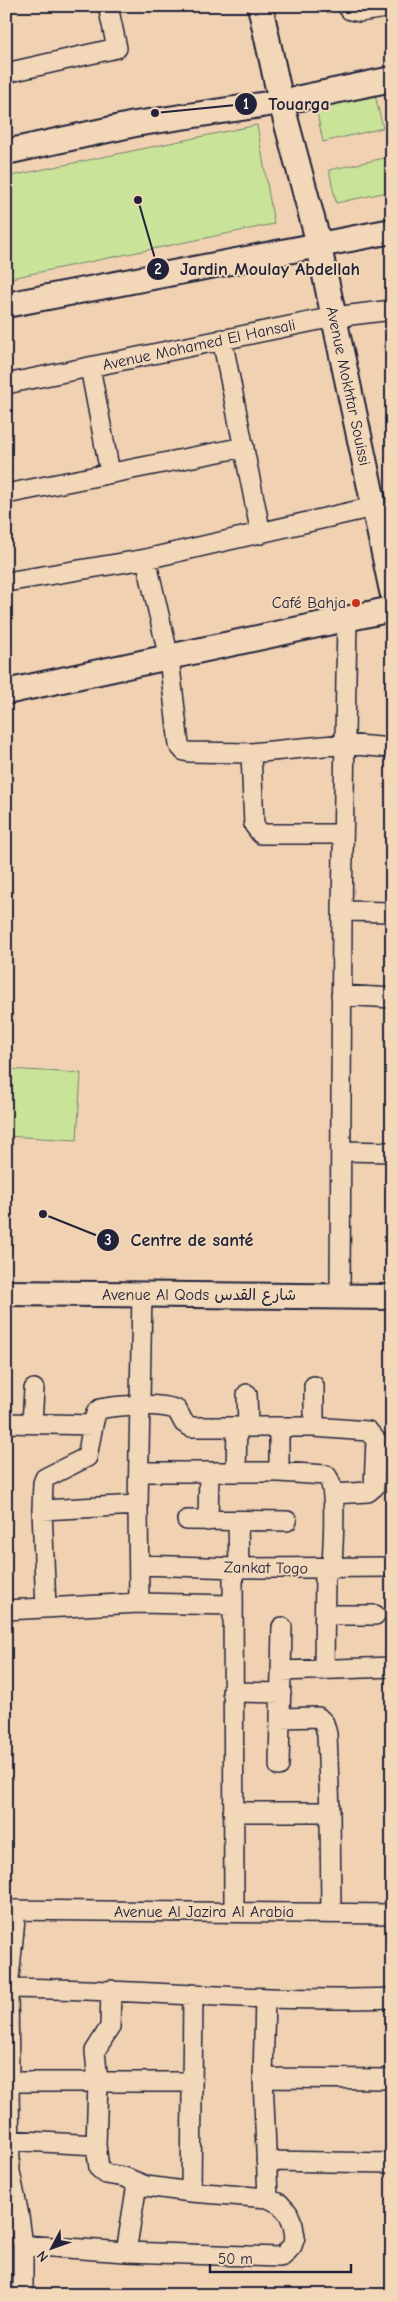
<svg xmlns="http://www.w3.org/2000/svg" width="398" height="2301" font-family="'Comic Neue','Playpen Sans Arabic',sans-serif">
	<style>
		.green { fill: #c9e399; stroke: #76826a }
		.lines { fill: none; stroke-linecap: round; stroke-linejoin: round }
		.minor-casing { stroke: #22223b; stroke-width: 22 }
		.tertiary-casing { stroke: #22223b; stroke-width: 28 }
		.minor { stroke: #f2d8b9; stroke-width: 19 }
		.tertiary { stroke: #f2d8b9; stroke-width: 24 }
		.poi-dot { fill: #c8321e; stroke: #f2d8b9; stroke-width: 2 }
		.labels { text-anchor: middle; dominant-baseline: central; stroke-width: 4; stroke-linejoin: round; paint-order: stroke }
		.street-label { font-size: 16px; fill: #22223b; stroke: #f2d8b9 }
		.poi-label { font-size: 16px; fill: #22223b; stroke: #f2d8b9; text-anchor: end }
		.leader { fill: none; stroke: #22223b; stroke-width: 2 }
		.callout-dot { fill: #22223b; stroke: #f2d8b9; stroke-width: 2 }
		.mark-label { font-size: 15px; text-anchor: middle; font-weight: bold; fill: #fff }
		.callout-label { font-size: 18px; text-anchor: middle; font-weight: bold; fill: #22223b; stroke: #f2d8b9; stroke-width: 4; stroke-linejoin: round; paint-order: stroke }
	</style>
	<rect width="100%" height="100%" fill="#f0d2b3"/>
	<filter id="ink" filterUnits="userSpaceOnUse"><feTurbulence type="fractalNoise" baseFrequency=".02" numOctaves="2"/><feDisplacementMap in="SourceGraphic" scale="10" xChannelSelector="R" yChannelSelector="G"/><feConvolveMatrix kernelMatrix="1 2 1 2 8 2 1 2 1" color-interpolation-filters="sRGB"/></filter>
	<g filter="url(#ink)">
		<path class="green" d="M 375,95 L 383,128 L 323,142 L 316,108 Z
			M 257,125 L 274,224 L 6,279 L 6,177 Z
			M 389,157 L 392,168 L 392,191 L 336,203 L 329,170 Z
			M 6,1069 L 81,1073 L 77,1140 L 6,1136 Z"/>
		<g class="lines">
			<g class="minor-casing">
				<path id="minor" d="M 347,6 L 350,10 L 360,12 L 392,7
					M 6,73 L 117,48 L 108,6
					M 222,339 L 261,534
					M 90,367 L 110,473
					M 6,384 L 334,317 L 392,310
					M 6,494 L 244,447
					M 146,559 L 169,658 L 179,745 L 184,751 L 189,752 L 251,753 L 254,825 L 261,834 L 343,834
					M 6,582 L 146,559 L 373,507
					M 251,753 L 344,744 L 392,748
					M 342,911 L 392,912
					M 341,995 L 392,998
					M 341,1151 L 392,1152
					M 340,1296 L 342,911 L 347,619
					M 247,1394 L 248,1427
					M 6,1423 L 93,1425 L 96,1413 L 100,1409 C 117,1405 161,1403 177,1410 L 184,1423 L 191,1427 L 314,1427 L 368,1431 L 376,1440 L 374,1487 L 368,1492 L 333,1494
					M 32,1424 L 34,1389
					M 314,1427 L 314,1386
					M 236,1471 L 237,1427
					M 139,1472 L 279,1472 L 326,1475 C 339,1488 332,1549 332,1569
					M 279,1472 L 279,1428
					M 42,1510 L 43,1483 L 45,1478 L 87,1457 L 93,1425
					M 187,1520 L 287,1521
					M 208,1521 L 209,1472
					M 238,1522 L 239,1568
					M 139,1565 L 239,1568 L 392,1567
					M 233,1568 L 234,1912
					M 139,1603 L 138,1505 L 142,1294
					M 46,1608 L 42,1510 L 138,1505
					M 6,1610 L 139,1603 L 232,1605
					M 325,1615 L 375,1615
					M 324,1670 L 325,1568
					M 281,1671 L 392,1667
					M 232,1692 L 281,1693
					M 280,1718 L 318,1717 L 324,1723 L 327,1734 L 330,1812
					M 279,1766 L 282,1627
					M 233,1812 L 330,1812 L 331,1912
					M 6,1910 L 392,1914
					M 16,1910 L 8,1988 L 10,2172 L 19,2216 L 23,2245 L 23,2295
					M 6,1988 C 135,1989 263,2003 392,1998
					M 265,1999 L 263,2078 L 268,2198
					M 263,2078 L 392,2079
					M 10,2082 L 191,2082
					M 6,2140 L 96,2145
					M 266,2161 L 392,2163
					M 191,2192 L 193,1994
					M 23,2245 L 126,2252 L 279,2257 L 283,2256 L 292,2246 L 295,2237 L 293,2225 L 288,2213 L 280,2204 L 268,2198 L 191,2192 L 146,2186 L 124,2177 L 106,2174 L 99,2168 L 96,2145 L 98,2082 L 95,2051 L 110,2027 L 111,1990
					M 126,2252 L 137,2184"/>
			</g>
			<g class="tertiary-casing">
				<path id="tertiary" d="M 260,6 L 281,102 L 316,233 L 392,591
					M 6,152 L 135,124 L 281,102 L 392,79
					M 6,305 L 392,231
					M 6,692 L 392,609
					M 6,1293 L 392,1297"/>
			</g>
			<use href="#minor" class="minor"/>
			<use href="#tertiary" class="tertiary"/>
		</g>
	</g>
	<circle class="poi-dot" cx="356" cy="603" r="5"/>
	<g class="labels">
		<g class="street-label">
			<text transform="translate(199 345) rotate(-12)">Avenue Mohamed El Hansali</text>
			<text transform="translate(348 386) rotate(78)">Avenue Mokhtar Souissi</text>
			<text x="199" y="1295">Avenue Al Qods شارع القدس</text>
			<text transform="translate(266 1568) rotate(1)">Zankat Togo</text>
			<text x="204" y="1912">Avenue Al Jazira Al Arabia</text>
		</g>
		<g class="poi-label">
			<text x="346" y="603">Café Bahja</text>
		</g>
	</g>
	<path class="leader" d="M155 113L246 104M138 200L158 269M43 1214L108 1240"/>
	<g class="callout-dot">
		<circle cx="155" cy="113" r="5"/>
		<circle cx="138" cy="200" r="5"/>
		<circle cx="43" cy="1214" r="5"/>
		<circle cx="246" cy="104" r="12"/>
		<circle cx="158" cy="269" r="12"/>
		<circle cx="108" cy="1240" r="12"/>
	</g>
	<g class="mark-label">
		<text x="246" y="109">1</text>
		<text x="158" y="274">2</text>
		<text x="108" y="1245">3</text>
	</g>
	<g class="callout-label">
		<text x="299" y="110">Touarga</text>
		<text x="270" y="275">Jardin Moulay Abdellah</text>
		<text x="192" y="1246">Centre de santé</text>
	</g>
	<rect width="398" height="2301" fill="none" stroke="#f2d8b9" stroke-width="25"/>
	<rect x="12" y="12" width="373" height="2276" fill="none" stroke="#22223b" stroke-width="2" filter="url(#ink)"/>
	<g transform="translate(52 2248) rotate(229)" stroke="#f2d8b9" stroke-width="4" paint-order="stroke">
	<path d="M0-4L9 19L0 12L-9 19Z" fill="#22223b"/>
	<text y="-8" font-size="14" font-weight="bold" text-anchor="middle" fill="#22223b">N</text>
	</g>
	<path d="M210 2264v8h141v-8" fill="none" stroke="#22223b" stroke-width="2.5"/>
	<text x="218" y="2264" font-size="15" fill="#22223b" stroke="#f2d8b9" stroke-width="4" paint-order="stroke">50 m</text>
</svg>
